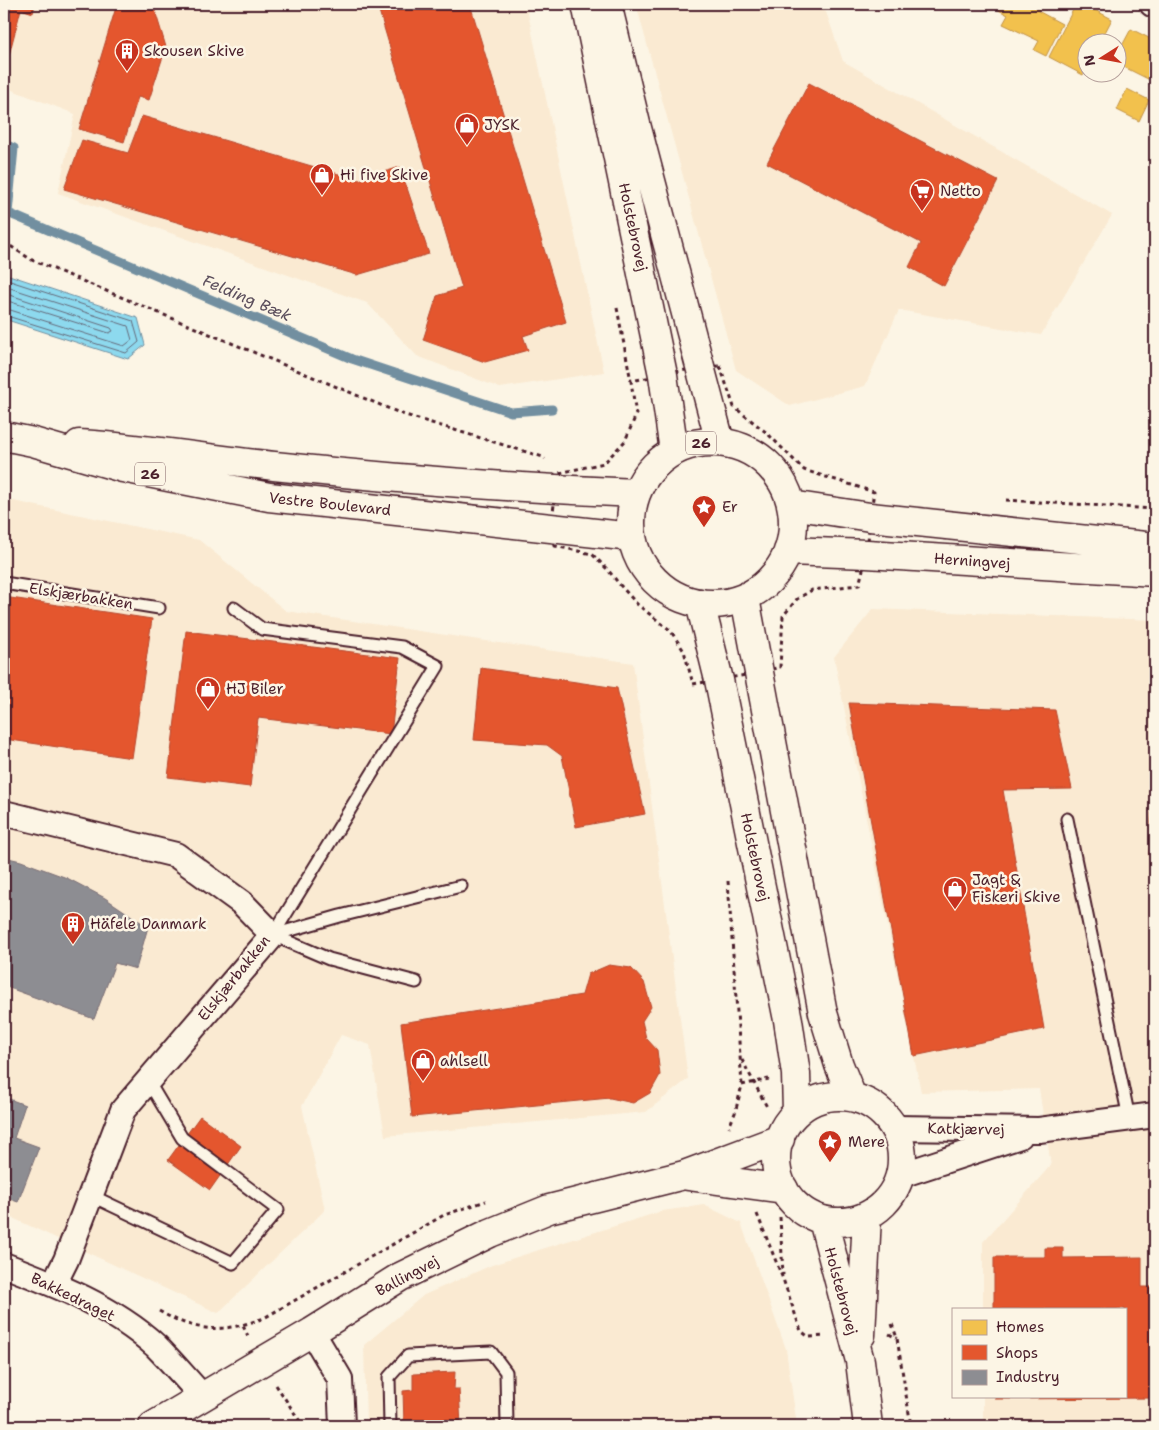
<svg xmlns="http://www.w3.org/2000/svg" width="1159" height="1430" font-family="'Shantell Sans',sans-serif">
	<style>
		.built { fill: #faead2 }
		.water { fill: #8dd9ee; stroke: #728fa0 }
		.homes { fill: #f2c14e; stroke: #c09044 }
		.shops { fill: #e4572e; stroke: #b6462d }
		.industry { fill: #8d8d92; stroke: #796c73 }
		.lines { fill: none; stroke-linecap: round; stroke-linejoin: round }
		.shore { stroke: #656979; stroke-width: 1 }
		.stream { stroke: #728fa0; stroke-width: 9 }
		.lane-casing { stroke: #4a1f2b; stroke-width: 15 }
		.street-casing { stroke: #4a1f2b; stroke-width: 28 }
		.secondary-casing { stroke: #4a1f2b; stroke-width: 31 }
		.primary-casing { stroke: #4a1f2b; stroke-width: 31 }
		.path { stroke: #4a1f2b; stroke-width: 3; stroke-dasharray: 4 4; stroke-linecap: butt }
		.lane { stroke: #fcf5e5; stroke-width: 11 }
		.street { stroke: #fcf5e5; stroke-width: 24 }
		.secondary { stroke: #fcf5e5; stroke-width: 28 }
		.primary { stroke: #fcf5e5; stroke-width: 28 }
		.labels { text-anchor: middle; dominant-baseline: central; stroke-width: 5; stroke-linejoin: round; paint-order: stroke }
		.shield { fill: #fcf5e5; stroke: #7f5f63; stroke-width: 1 }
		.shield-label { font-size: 14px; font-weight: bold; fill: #4a1f2b }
		.poi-label { font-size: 15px; fill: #4a1f2b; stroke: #fcf5e5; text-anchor: start }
		.street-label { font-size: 15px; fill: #4a1f2b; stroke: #fcf5e5 }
		.water-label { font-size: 16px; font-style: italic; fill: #5b4e5c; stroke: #fcf5e5 }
	</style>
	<rect width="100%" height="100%" fill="#fcf5e5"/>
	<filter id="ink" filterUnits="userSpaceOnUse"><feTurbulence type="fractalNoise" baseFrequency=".02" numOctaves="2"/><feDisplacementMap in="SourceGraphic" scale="10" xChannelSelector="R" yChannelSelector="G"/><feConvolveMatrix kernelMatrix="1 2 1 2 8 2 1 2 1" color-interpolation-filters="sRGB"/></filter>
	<g filter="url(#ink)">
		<path class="built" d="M 4,4 L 526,4 L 604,372 L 500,388 L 417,356 L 367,303 L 58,193 L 75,114 L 4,87 Z
			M 636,4 L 810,4 L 826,12 L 843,61 L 1112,215 L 1041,335 L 899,310 L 865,386 L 790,406 L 736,370 Z
			M 4,499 L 199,540 L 286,611 L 633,663 L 688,1079 L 646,1112 L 385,1136 L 370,1045 L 341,1035 L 302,1106 L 325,1210 L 218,1313 L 4,1214 Z
			M 873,609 L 1155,620 L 1155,1426 L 1020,1426 L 1020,1425 L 983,1424 L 983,1396 L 1125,1396 L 1125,1309 L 983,1309 L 983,1242 L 1051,1165 L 1039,1089 L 921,1092 L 834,657 Z
			M 704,1205 L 741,1223 L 786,1349 L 797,1426 L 366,1426 L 364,1345 L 424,1295 L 492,1265 L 662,1211 Z"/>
		<path class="water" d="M 6,274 L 138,318 L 145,345 L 128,359 L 4,319 L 4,275 Z"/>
		<path class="homes" d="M 995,4 L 1041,4 L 1038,11 L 1062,24 L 1046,56 L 1034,50 L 1039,41 L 1003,24 L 1008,15 L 993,7 Z
			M 1076,4 L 1083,4 L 1112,19 L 1100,42 L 1086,42 L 1086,68 L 1083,75 L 1049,57 Z
			M 1131,29 L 1155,41 L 1155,74 L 1152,81 L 1116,63 L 1116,57 Z
			M 1127,89 L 1149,100 L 1139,121 L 1117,110 Z"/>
		<path class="shops" d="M 4,4 L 35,4 L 33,13 L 21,9 L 9,55 L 4,53 Z
			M 117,4 L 153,4 L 166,47 L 149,100 L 138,97 L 124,142 L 79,129 Z
			M 377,4 L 470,4 L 566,322 L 523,336 L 528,350 L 485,362 L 423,340 L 437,296 L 462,288 Z
			M 809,83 L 998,181 L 944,286 L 909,267 L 921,243 L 767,163 Z
			M 142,116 L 359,180 L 400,167 L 429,254 L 357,275 L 64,189 L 82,140 L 128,153 Z
			M 4,597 L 152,619 L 132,758 L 4,739 Z
			M 186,631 L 400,658 L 391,734 L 258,718 L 250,787 L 168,777 Z
			M 481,668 L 617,688 L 645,814 L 576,827 L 562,756 L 547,745 L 474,740 Z
			M 849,703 L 1055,710 L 1072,789 L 1003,790 L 1044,1029 L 914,1056 Z
			M 1155,762 L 1155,857 L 1149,856 Z
			M 609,965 L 631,968 L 644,982 L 651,1007 L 642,1021 L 646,1038 L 657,1050 L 660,1075 L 650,1093 L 633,1103 L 610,1098 L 412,1117 L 401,1023 L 582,995 L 588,974 Z
			M 200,1116 L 241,1146 L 210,1190 L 168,1160 Z
			M 1045,1248 L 1063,1248 L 1063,1258 L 1142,1257 L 1142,1287 L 1155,1287 L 1155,1398 L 995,1399 L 995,1396 L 1125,1396 L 1125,1309 L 994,1309 L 994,1257 L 1045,1257 Z
			M 455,1372 L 454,1389 L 459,1389 L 461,1426 L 393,1426 L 404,1425 L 403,1391 L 413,1390 L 413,1374 Z"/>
		<path class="industry" d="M 4,857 L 21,861 L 67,878 L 105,898 L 148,927 L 136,969 L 115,963 L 94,1019 L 4,986 Z
			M 4,1097 L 25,1105 L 14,1138 L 39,1147 L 18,1202 L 4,1197 Z"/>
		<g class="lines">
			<path class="shore" d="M 4,279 L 133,321 L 139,342 L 126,353 L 4,315
				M 4,286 L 128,326 L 132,340 L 124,346 L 4,308
				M 4,293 L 111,328 L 113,331 L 109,333 L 11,302 L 4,301"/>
			<path class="stream" d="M 4,144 L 14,148 L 8,213 L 352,359 L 511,412 L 552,409"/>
			<g class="lane-casing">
				<path id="lane" d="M 4,583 L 159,608
					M 234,608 L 262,629 L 402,647 L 438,666 L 273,935
					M 1067,819 L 1129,1118
					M 416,982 L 329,959 L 273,935 L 340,916 L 461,886
					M 90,1195 L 233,1263 L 278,1210 L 182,1138 L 148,1081
					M 390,1426 L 389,1377 L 408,1356 L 491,1352 L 506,1372 L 507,1426"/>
			</g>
			<g class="street-casing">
				<path id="street" d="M 1152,4 L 1155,5
					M 4,813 L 176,855 L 242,903 L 273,935 L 123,1110 L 66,1260 L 54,1284
					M 894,1128 L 1039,1130 L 1155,1115
					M 901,1175 L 1020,1136
					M 4,1265 C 57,1285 113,1307 156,1346 C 172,1362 187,1380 203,1397
					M 312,1332 L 340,1379 L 342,1426"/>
			</g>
			<g class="secondary-casing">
				<path id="secondary" d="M 586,4 L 663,375 L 674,451
					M 607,4 L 637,128 L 720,442
					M 745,598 L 823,1013 L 839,1065 L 852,1097
					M 700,603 L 719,680 L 788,1020 L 796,1074 L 797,1112
					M776 1159a63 63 0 1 1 126 0a63 63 0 1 1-126 0Z
					M 688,1176 L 784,1189
					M 823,1220 L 860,1361 L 868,1426
					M 861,1335 L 867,1216
					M 153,1426 L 312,1332 L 400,1277 L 490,1233 L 549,1209 L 684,1175 L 780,1139"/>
			</g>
			<g class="primary-casing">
				<path id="primary" d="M 4,436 L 33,442 L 123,468 L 269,497 L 632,537
					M631 523a81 81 0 1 1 162 0a81 81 0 1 1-162 0Z
					M 79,444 C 145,448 209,459 274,466 C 395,479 516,488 636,493
					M 791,505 L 870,517 L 1155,547
					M 788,551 L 867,554 L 1155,572"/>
			</g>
			<path class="path" d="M 4,242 L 32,260 L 402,414 L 543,457 L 545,459
				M 617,308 L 631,381
				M 720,366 L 734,407 L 767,433 L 804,470 L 874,492 L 870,517 L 867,554 L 859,585 L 812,590 L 797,599 L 783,616 L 780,667 L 758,673 L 693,684 L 684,651 L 670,630 L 638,605 L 620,585 L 608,570 L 592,554 L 555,546 L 551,527 L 556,490 L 555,474 L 604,463 L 625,441 L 636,415 L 631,381 L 701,367 Z
				M 1006,500 L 1155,509
				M 728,881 L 742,1085 L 735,1113 L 729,1127
				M 742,1060 L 767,1107
				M 742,1085 L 769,1079
				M 757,1214 L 783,1279 L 801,1331 L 809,1337 L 825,1336
				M 780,1217 L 783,1275
				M 159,1311 C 197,1333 223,1333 264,1318 L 444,1215 L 486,1201
				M 892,1324 L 897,1338 L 911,1426
				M 243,1326 L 248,1336
				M 889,1334 L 897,1338
				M 276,1385 L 303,1426"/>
			<use href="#lane" class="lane"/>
			<use href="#street" class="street"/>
			<use href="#secondary" class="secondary"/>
			<use href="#primary" class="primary"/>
		</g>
	</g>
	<defs>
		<g id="building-pin" transform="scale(1.25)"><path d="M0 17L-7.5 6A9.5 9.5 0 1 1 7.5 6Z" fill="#c8321e" stroke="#fcf5e5"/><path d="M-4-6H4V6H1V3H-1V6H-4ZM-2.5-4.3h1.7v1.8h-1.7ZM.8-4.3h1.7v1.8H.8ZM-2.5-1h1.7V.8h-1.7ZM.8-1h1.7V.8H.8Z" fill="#fff"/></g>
		<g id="shop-pin" transform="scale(1.25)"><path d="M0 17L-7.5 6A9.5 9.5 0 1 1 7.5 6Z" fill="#c8321e" stroke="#fcf5e5"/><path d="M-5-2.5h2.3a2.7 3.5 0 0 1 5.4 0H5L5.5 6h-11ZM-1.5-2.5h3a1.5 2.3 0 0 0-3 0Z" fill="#fff"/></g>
		<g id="supermarket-pin" transform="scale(1.25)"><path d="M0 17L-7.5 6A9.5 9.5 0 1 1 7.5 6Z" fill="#c8321e" stroke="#fcf5e5"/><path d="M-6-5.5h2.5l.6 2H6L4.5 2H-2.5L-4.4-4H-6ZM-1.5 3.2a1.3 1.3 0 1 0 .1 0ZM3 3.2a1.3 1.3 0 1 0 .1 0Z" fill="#fff"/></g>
		<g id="sight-pin" transform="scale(1.25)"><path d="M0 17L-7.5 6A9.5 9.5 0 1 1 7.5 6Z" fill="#c8321e" stroke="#fcf5e5"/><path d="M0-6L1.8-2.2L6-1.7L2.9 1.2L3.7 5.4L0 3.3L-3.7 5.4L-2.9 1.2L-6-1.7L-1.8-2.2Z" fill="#fff"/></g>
	</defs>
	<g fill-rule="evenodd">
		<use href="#building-pin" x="127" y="51"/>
		<use href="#shop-pin" x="467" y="125"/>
		<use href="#shop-pin" x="322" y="175"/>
		<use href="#supermarket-pin" x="922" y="191"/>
		<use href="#sight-pin" x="704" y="507"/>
		<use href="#shop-pin" x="208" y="689"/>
		<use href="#shop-pin" x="955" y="889"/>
		<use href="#building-pin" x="73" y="924"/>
		<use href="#shop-pin" x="423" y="1061"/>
		<use href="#sight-pin" x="830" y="1142"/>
	</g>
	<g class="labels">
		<g class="shield">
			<rect x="686" y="431.5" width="30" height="23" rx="4"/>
			<rect x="135" y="462.5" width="30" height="23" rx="4"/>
		</g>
		<g class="shield-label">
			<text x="701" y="443">26</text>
			<text x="150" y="474">26</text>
		</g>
		<g class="poi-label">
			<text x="144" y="51">Skousen Skive</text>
			<text x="484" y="125">JYSK</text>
			<text x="340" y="175">Hi five Skive</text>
			<text x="940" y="191">Netto</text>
			<text x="722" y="507">Er</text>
			<text x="226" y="689">HJ Biler</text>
			<text x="972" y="880">Jagt &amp;<tspan x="972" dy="17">Fiskeri Skive</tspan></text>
			<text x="90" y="924">Häfele Danmark</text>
			<text x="440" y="1061">ahlsell</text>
			<text x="848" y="1142">Mere</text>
		</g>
		<g class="street-label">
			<text transform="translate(633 227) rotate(78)">Holstebrovej</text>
			<text transform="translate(330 504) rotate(6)">Vestre Boulevard</text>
			<text transform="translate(972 561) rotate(4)">Herningvej</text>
			<text transform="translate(81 596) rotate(9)">Elskjærbakken</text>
			<text transform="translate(755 857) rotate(78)">Holstebrovej</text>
			<text transform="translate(234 978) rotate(-51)">Elskjærbakken</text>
			<text transform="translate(966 1129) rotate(1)">Katkjærvej</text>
			<text transform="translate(407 1276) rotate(-28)">Ballingvej</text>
			<text transform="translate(841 1291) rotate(75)">Holstebrovej</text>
			<text transform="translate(73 1297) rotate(26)">Bakkedraget</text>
		</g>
		<g class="water-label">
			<text transform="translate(247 298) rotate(23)">Felding Bæk</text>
		</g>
	</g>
	<rect width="1159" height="1430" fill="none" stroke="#fcf5e5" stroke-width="20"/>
	<rect x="10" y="10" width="1139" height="1410" fill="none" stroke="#4a1f2b" stroke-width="2" filter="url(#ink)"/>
	<rect x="952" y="1308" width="175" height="90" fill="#fcf5e5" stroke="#b59f9b"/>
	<rect x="962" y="1320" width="25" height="15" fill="#f2c14e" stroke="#b59f9b"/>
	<text x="996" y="1332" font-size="15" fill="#4a1f2b">Homes</text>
	<rect x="962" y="1345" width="25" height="15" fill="#e4572e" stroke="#b59f9b"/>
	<text x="996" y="1358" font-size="15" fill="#4a1f2b">Shops</text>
	<rect x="962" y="1370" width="25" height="15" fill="#8d8d92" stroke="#b59f9b"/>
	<text x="996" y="1382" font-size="15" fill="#4a1f2b">Industry</text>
	<g transform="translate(1102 58) rotate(259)"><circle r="24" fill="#fcf5e5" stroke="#b59f9b"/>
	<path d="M0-4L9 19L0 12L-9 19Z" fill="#c8321e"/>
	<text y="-8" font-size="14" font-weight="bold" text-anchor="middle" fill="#4a1f2b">N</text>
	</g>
</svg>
